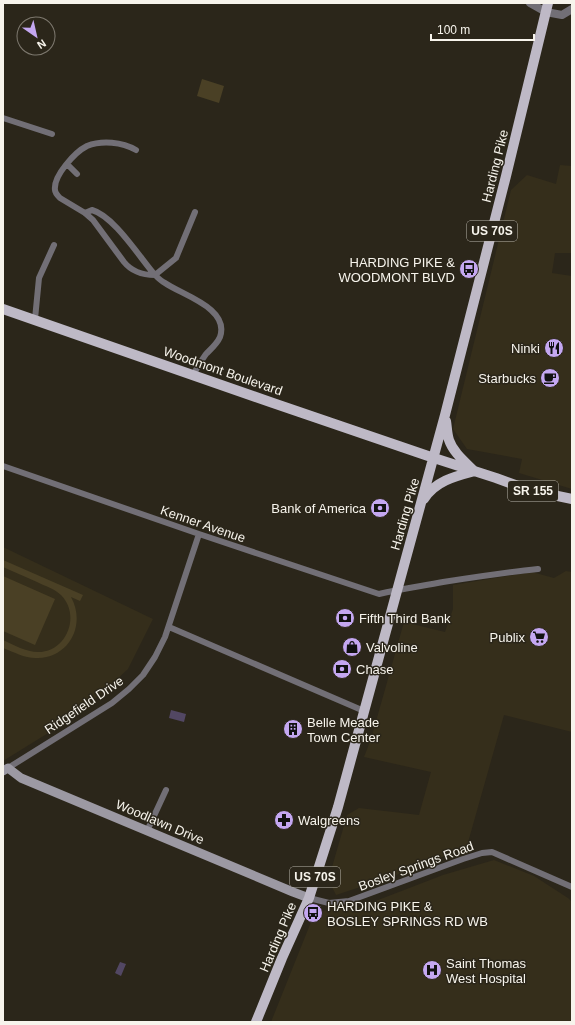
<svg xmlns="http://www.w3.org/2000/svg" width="575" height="1025" font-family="Helvetica,sans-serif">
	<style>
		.built { fill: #352e1b }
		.green { fill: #4a4025 }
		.water { fill: #524763 }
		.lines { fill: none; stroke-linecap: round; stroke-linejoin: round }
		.minor { stroke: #726f76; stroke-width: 6 }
		.tertiary { stroke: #726f76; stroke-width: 8 }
		.secondary { stroke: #9c99a3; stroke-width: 9 }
		.primary { stroke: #beb9c6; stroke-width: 10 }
		.labels { text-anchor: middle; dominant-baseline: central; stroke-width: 3; stroke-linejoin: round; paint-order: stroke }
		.shield { fill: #2b261a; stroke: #bab6ad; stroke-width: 1 }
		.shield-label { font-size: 12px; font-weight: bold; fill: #f7f4ec }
		.street-label { font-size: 13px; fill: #f7f4ec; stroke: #2b261a }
		.poi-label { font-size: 13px; fill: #f7f4ec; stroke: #2b261a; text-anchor: start }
	</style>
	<rect width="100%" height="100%" fill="#2b261a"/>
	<path class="built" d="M 560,165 L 572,166 L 572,253 L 555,253 L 552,273 L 572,276 L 572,489 L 519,473 L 522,459 L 467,449 L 453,429 L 511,190 L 527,175 L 556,184 Z
		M 3,547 L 153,619 L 128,669 L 79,714 L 3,761 Z
		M 566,571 L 572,572 L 572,732 L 504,715 L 467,846 L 420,867 L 336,895 L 332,887 L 326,888 L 347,815 L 359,808 L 419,815 L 431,772 L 364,757 L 371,739 L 404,622 L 445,632 L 453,609 L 453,585 L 532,572 L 554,578 Z
		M 494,860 L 534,876 L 568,898 L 572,902 L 572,1022 L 271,1022 L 313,917 L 320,911 L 332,910 L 360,907 L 443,875 Z"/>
	<path class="green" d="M 202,79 L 224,86 L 219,103 L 197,96 Z
		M 3,560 L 83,595 L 80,601 L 71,597 C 86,624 70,657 38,658 C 26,659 14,652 3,648 L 3,640 C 14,645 26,652 38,652 C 67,652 81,615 61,595 C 55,589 45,586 37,582 C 26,577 14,572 3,567 Z
		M 3,576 L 55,599 L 35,645 L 3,631 Z"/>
	<path class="water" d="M 171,710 L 186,714 L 184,722 L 169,718 Z
		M 120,962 L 126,964 L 121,976 L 115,973 Z"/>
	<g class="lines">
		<path class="minor" d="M 3,118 L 52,134
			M 136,150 C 122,142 102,140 87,146 C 75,152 53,176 55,190 C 55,193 57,195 60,198 L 85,213 L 93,220 L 124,262 C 132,272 144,275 155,275
			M 67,164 L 77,174
			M 85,213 L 92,210 C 114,216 140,258 155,275
			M 35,319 L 39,278 L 54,245
			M 193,375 C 197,368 201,361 206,354 C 211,349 217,344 220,337 C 230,308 182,295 165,283 C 161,281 158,278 155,275 L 176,258 L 195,212
			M 3,466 L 199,534 L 379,594 C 400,589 422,586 443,582 C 475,577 507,572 538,569
			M 169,627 L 364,711
			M 8,768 L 112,703 L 129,689 L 143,675 L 155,657 L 165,637 L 199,534
			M 147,831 L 166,790
			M 309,898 L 329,903 L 349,901 L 463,859 L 482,853 L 492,852 L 572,887"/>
		<path class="tertiary" d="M 530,3 L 546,12 L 562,15 L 572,9"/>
		<path class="secondary" d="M 3,771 L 8,768 L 21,778 L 293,892 L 309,898"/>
		<path class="primary" d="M 3,309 L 273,403 L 434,458 L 496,478 L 529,490 L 572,499
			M 446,421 C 447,427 447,434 449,440 C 453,452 464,461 473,470
			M 424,499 C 435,481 456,476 475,471
			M 256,1022 L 282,958 L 309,898 L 338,807 L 445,415 L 506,176 L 548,3"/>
	</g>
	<defs>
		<g id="bus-disc" transform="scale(1)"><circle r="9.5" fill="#c4a7f1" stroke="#2b261a"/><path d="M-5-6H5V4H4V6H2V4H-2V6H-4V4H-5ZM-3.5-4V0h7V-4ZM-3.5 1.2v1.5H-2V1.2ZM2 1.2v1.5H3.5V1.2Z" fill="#111"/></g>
		<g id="restaurant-disc" transform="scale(1)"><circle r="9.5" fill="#c4a7f1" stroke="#2b261a"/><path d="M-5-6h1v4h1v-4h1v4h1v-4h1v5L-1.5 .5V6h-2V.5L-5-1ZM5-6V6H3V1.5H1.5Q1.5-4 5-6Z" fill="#111"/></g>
		<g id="cafe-disc" transform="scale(1)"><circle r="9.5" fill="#c4a7f1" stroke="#2b261a"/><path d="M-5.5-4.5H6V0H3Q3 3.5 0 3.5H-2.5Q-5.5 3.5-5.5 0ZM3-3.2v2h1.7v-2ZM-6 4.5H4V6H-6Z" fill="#111"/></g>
		<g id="bank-disc" transform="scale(1)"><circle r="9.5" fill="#c4a7f1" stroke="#2b261a"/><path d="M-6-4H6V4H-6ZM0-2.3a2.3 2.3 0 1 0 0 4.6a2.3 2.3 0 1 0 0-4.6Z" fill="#111"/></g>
		<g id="supermarket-disc" transform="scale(1)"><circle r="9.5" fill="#c4a7f1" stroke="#2b261a"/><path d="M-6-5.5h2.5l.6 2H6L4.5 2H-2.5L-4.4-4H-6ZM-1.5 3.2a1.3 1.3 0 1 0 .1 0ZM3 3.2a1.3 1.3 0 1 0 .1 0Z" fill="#111"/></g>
		<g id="shop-disc" transform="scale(1)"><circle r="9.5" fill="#c4a7f1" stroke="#2b261a"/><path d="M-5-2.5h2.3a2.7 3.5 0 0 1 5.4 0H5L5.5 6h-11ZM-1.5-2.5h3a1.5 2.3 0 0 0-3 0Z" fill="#111"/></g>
		<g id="building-disc" transform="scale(1)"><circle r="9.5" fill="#c4a7f1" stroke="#2b261a"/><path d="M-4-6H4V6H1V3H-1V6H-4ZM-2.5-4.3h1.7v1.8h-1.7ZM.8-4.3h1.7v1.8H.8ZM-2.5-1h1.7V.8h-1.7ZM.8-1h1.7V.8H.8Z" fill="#111"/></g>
		<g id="pharmacy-disc" transform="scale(1)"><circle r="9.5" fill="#c4a7f1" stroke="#2b261a"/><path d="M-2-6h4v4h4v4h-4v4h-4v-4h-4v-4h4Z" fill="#111"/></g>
		<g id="hospital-disc" transform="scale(1)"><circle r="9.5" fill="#c4a7f1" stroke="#2b261a"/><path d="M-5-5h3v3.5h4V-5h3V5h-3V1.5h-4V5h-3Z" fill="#111"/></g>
	</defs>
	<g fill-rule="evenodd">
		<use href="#bus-disc" x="469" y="269"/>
		<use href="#restaurant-disc" x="554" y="348"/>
		<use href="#cafe-disc" x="550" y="378"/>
		<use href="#bank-disc" x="380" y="508"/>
		<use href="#bank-disc" x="345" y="618"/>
		<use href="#supermarket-disc" x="539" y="637"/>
		<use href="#shop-disc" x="352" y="647"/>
		<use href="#bank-disc" x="342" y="669"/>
		<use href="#building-disc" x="293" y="729"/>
		<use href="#pharmacy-disc" x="284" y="820"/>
		<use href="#bus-disc" x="313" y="913"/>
		<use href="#hospital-disc" x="432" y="970"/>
	</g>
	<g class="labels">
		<g class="shield">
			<rect x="467" y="221" width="50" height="20" rx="3"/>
			<rect x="508" y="481" width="50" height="20" rx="3"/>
			<rect x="290" y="867" width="50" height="20" rx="3"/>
		</g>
		<g class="shield-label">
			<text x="492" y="231">US 70S</text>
			<text x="533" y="491">SR 155</text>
			<text x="315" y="877">US 70S</text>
		</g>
		<g class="street-label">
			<text transform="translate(495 166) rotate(-76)">Harding Pike</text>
			<text transform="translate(223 371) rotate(19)">Woodmont Boulevard</text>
			<text transform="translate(405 514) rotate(-74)">Harding Pike</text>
			<text transform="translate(203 524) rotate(19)">Kenner Avenue</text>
			<text transform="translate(84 705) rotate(-34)">Ridgefield Drive</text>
			<text transform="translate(160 822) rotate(23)">Woodlawn Drive</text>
			<text transform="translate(416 866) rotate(-20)">Bosley Springs Road</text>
			<text transform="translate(278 937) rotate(-67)">Harding Pike</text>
		</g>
		<g class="poi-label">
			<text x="455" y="262" text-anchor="end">HARDING PIKE &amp;<tspan x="455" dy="15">WOODMONT BLVD</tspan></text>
			<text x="540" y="348" text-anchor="end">Ninki</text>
			<text x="536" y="378" text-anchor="end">Starbucks</text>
			<text x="366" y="508" text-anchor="end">Bank of America</text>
			<text x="359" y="618">Fifth Third Bank</text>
			<text x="525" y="637" text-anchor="end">Publix</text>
			<text x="366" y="647">Valvoline</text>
			<text x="356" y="669">Chase</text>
			<text x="307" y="722">Belle Meade<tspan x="307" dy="15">Town Center</tspan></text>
			<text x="298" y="820">Walgreens</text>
			<text x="327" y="906">HARDING PIKE &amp;<tspan x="327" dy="15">BOSLEY SPRINGS RD WB</tspan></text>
			<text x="446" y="963">Saint Thomas<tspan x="446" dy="15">West Hospital</tspan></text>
		</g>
	</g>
	<rect width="575" height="1025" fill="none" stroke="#f7f4ec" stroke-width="8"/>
	<g transform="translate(36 36) rotate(146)"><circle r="19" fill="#2b261a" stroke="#7d786e"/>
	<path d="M0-3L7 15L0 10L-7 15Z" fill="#c4a7f1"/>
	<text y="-6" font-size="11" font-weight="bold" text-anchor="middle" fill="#f7f4ec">N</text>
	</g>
	<path d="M431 34v6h103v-6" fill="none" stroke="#f7f4ec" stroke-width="2"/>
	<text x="437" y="34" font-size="12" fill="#f7f4ec" stroke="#2b261a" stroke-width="3" paint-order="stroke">100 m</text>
</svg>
